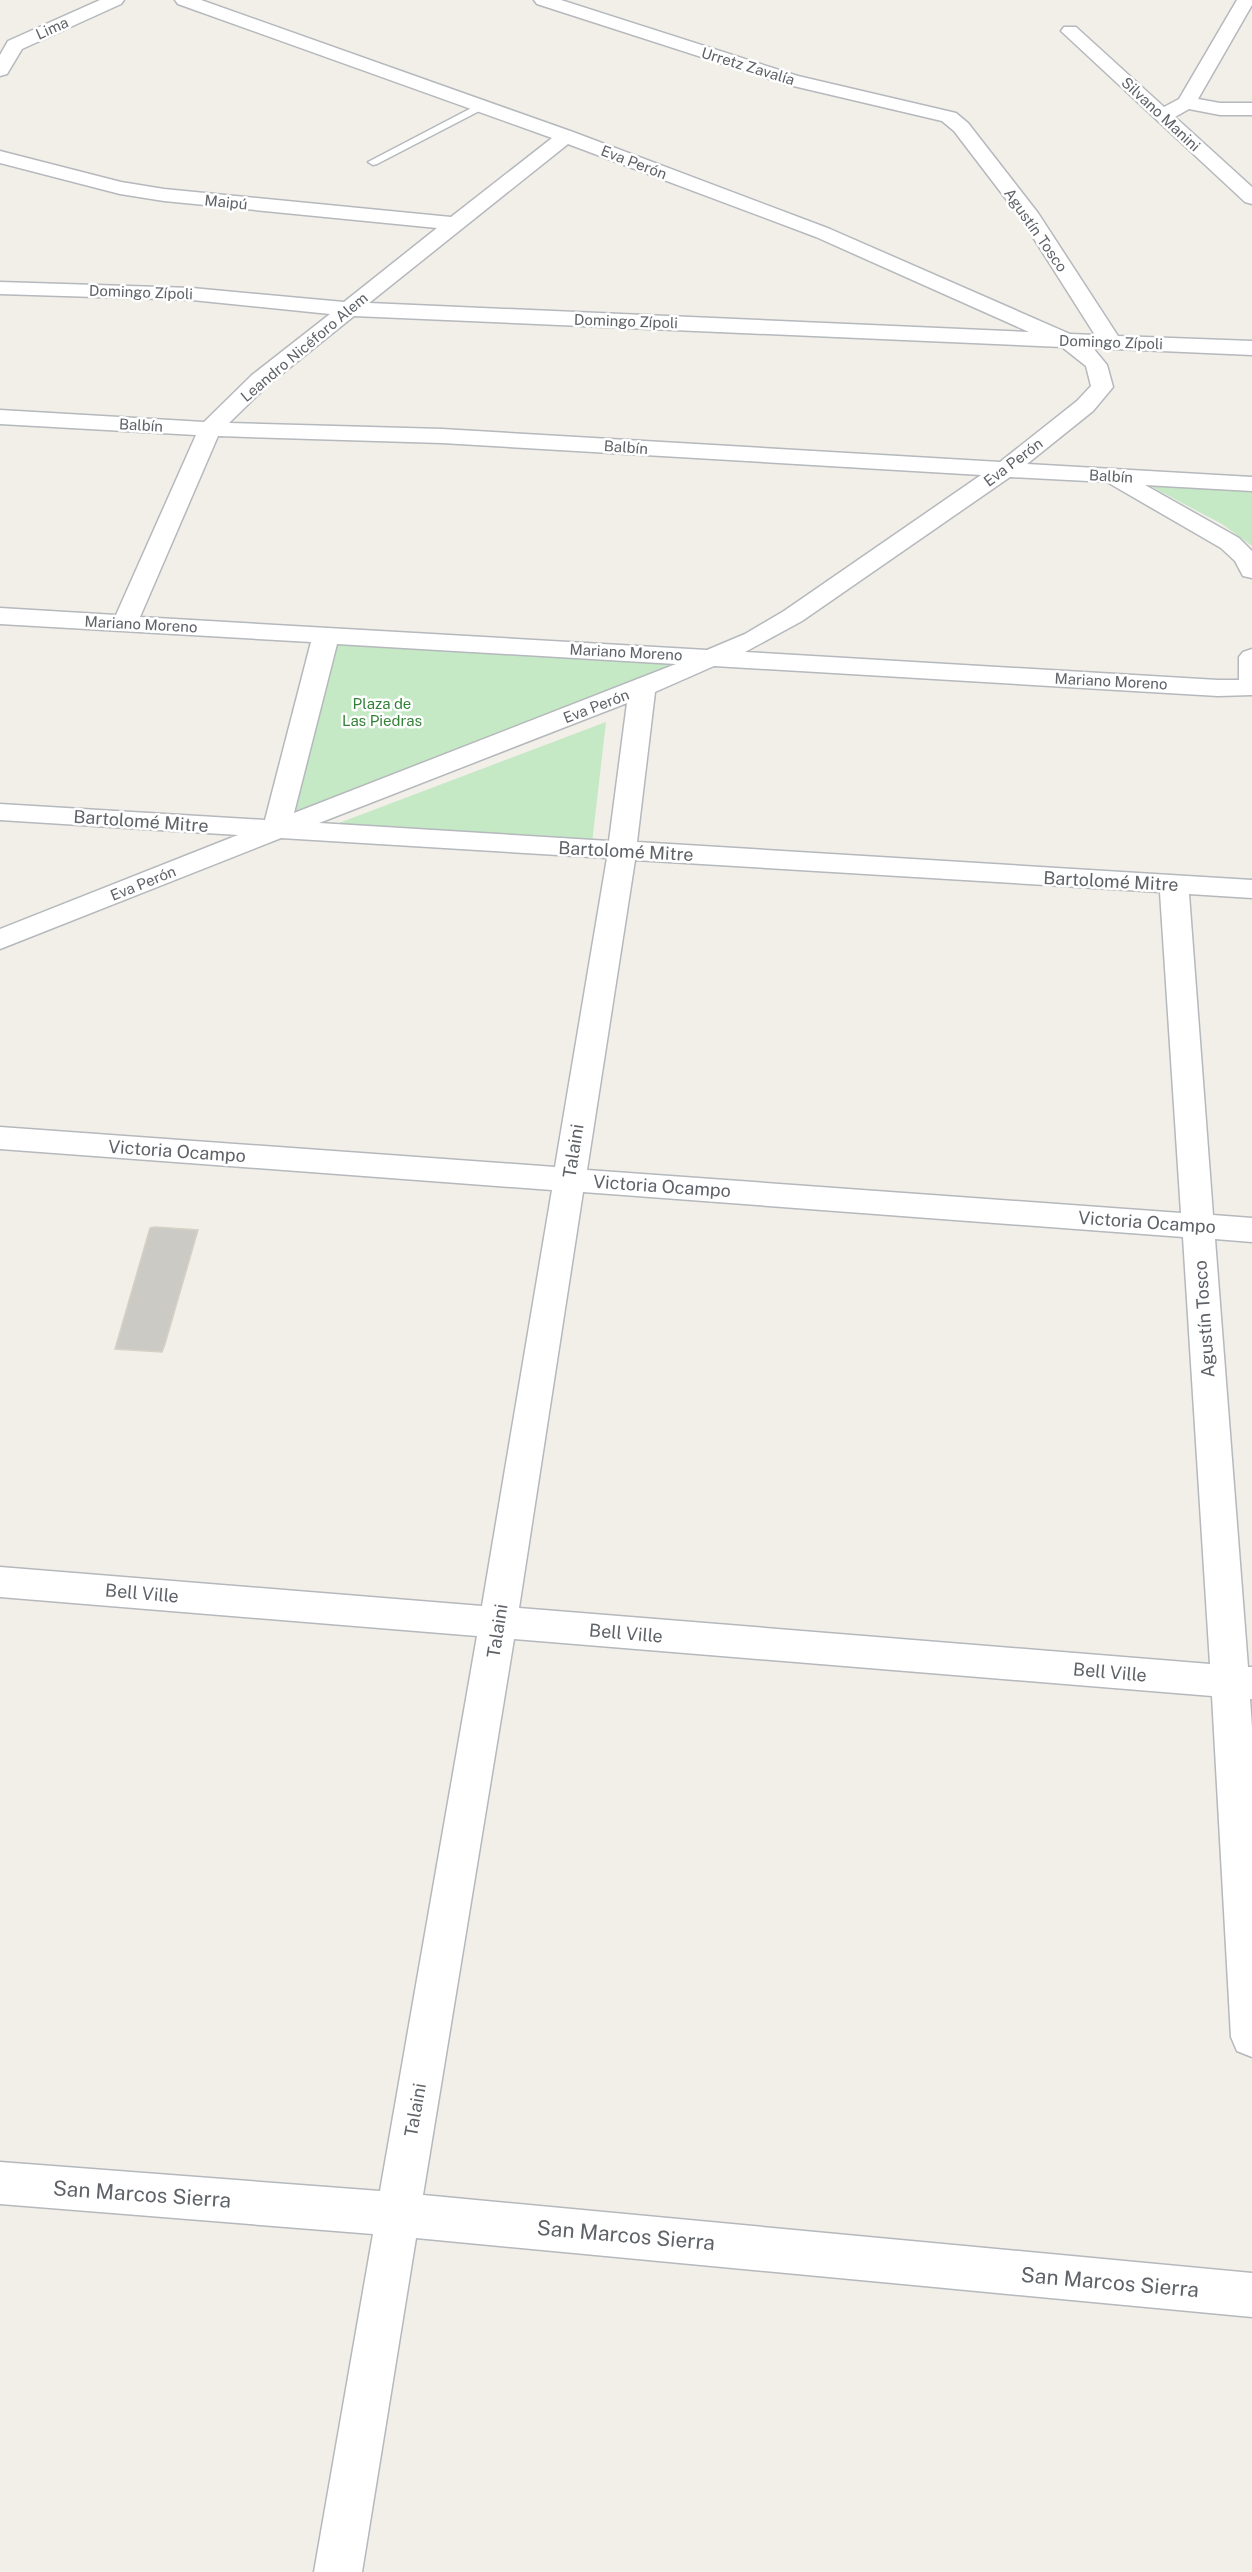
<svg xmlns="http://www.w3.org/2000/svg" width="1252" height="2572" font-family="'Public Sans',sans-serif">
	<style>
		.green { fill: #c5e8c5 }
		.building { fill: #cccac5; stroke: #d6d1c6; stroke-width: 1.5 }
		.lines { fill: none; stroke-linecap: round; stroke-linejoin: round }
		.lane-casing { stroke: #b5b8bc; stroke-width: 3 }
		.street-casing { stroke: #b5b8bc; stroke-width: 3 }
		.lane { fill: #fff; fill-rule: evenodd }
		.street { fill: #fff; fill-rule: evenodd }
		.labels { text-anchor: middle; dominant-baseline: central; stroke-width: 5; stroke-linejoin: round; paint-order: stroke }
		.far-street-label { font-size: 15px; fill: #5f6368; stroke: #fff }
		.far-park-label { font-size: 15px; fill: #348238; stroke: #fff }
		.street-label { font-size: 18px; fill: #5f6368; stroke: #fff }
		.near-street-label { font-size: 21px; fill: #5f6368; stroke: #fff }
	</style>
	<rect width="100%" height="100%" fill="#f1efe8"/>
	<path class="green" d="M 1152,485 L 1252,489 L 1252,546 L 1222,524 L 1150,486 Z
		M 326,635 L 716,657 L 276,830 Z
		M 606,722 L 592,843 L 331,826 Z"/>
	<path class="building" d="M 155,1227 L 198,1230 L 165,1344 L 162,1352 L 115,1349 L 150,1228 Z"/>
	<g class="lines">
		<g class="lane-casing">
			<path id="lane" d="M 481,103 L 486,106 L 485,108 L 377,164 L 373,165 L 368,162 Z"/>
		</g>
		<g class="street-casing">
			<path id="street" d="M 100,0 L 124,0 L 121,4 L 22,49 L 7,74 L 0,76 L 0,55 L 8,41 Z
				M 175,0 L 201,0 L 573,132 L 830,229 L 1070,334 L 1095,335 L 1022,220 L 954,131 L 942,121 L 785,84 L 537,4 L 534,0 L 561,0 L 798,76 L 956,113 L 968,123 L 1038,213 L 1118,336 L 1252,341 L 1252,355 L 1093,348 L 1107,365 L 1113,387 L 1093,411 L 1027,464 L 1252,477 L 1252,491 L 1145,485 L 1239,538 L 1252,551 L 1252,578 L 1243,576 L 1235,561 L 1221,548 L 1107,482 L 1010,477 L 802,621 L 745,652 L 1218,680 L 1239,680 L 1239,657 L 1243,652 L 1252,649 L 1252,695 L 1218,696 L 714,666 L 655,692 L 637,842 L 1252,880 L 1252,898 L 1189,894 L 1213,1215 L 1252,1218 L 1252,1242 L 1215,1239 L 1248,1667 L 1252,1667 L 1252,1699 L 1250,1699 L 1252,1728 L 1252,2057 L 1237,2051 L 1231,2037 L 1212,1696 L 514,1639 L 423,2195 L 1252,2273 L 1252,2317 L 416,2238 L 362,2572 L 314,2572 L 373,2234 L 0,2204 L 0,2162 L 380,2191 L 477,1636 L 0,1597 L 0,1567 L 482,1606 L 552,1190 L 0,1149 L 0,1127 L 555,1167 L 607,858 L 281,838 L 0,949 L 0,929 L 238,835 L 0,820 L 0,804 L 265,820 L 311,642 L 0,624 L 0,608 L 116,615 L 196,435 L 0,424 L 0,410 L 204,422 L 252,375 L 330,314 L 192,300 L 0,294 L 0,282 L 192,288 L 344,302 L 437,228 L 164,201 L 120,194 L 0,163 L 0,151 L 121,182 L 164,189 L 451,217 L 552,138 L 178,4 ZM 568,144 L 816,237 L 1029,332 L 369,303 ZM 354,316 L 1062,347 L 1086,366 L 1091,386 L 1077,401 L 1000,462 L 442,429 L 229,423 L 268,385 ZM 218,436 L 442,443 L 981,475 L 784,611 L 745,634 L 707,650 L 140,617 ZM 337,644 L 676,664 L 294,813 ZM 627,703 L 609,841 L 319,823 ZM 635,860 L 1160,892 L 1181,1213 L 587,1170 ZM 583,1192 L 1183,1237 L 1210,1664 L 519,1608 Z
				M 1237,0 L 1252,0 L 1252,5 L 1198,99 L 1220,103 L 1252,103 L 1252,115 L 1220,115 L 1189,109 L 1175,117 L 1252,187 L 1252,204 L 1245,202 L 1061,31 L 1064,27 L 1076,27 L 1164,107 L 1179,99 Z"/>
		</g>
		<use href="#lane" class="lane"/>
		<use href="#street" class="street"/>
	</g>
	<g class="labels">
		<g class="far-street-label">
			<text transform="translate(52 28) rotate(-24)">Lima</text>
			<text transform="translate(748 66) rotate(17)">Urretz Zavalía</text>
			<text transform="translate(1161 114) rotate(43)">Silvano Manini</text>
			<text transform="translate(634 162) rotate(21)">Eva Perón</text>
			<text transform="translate(226 202) rotate(6)">Maipú</text>
			<text transform="translate(1036 230) rotate(55)">Agustín Tosco</text>
			<text transform="translate(141 292) rotate(2)">Domingo Zípoli</text>
			<text transform="translate(626 321) rotate(2)">Domingo Zípoli</text>
			<text transform="translate(1111 342) rotate(2)">Domingo Zípoli</text>
			<text transform="translate(304 347) rotate(-40)">Leandro Nicéforo Alem</text>
			<text transform="translate(141 425) rotate(3)">Balbín</text>
			<text transform="translate(626 447) rotate(4)">Balbín</text>
			<text transform="translate(1013 462) rotate(-37)">Eva Perón</text>
			<text transform="translate(1111 476) rotate(3)">Balbín</text>
			<text transform="translate(141 624) rotate(3)">Mariano Moreno</text>
			<text transform="translate(626 652) rotate(3)">Mariano Moreno</text>
			<text transform="translate(1111 681) rotate(3)">Mariano Moreno</text>
			<text transform="translate(596 706) rotate(-21)">Eva Perón</text>
			<text transform="translate(143 883) rotate(-22)">Eva Perón</text>
		</g>
		<g class="far-park-label">
			<text x="382" y="703">Plaza de<tspan x="382" dy="17">Las Piedras</tspan></text>
		</g>
		<g class="street-label">
			<text transform="translate(141 821) rotate(4)">Bartolomé Mitre</text>
			<text transform="translate(626 851) rotate(3)">Bartolomé Mitre</text>
			<text transform="translate(1111 881) rotate(3)">Bartolomé Mitre</text>
			<text transform="translate(177 1151) rotate(4)">Victoria Ocampo</text>
			<text transform="translate(573 1151) rotate(-81)">Talaini</text>
			<text transform="translate(662 1186) rotate(4)">Victoria Ocampo</text>
			<text transform="translate(1147 1222) rotate(4)">Victoria Ocampo</text>
			<text transform="translate(1204 1319) rotate(-94)">Agustín Tosco</text>
			<text transform="translate(142 1593) rotate(5)">Bell Ville</text>
			<text transform="translate(497 1631) rotate(-81)">Talaini</text>
			<text transform="translate(626 1633) rotate(5)">Bell Ville</text>
			<text transform="translate(1110 1672) rotate(5)">Bell Ville</text>
			<text transform="translate(415 2110) rotate(-80)">Talaini</text>
		</g>
		<g class="near-street-label">
			<text transform="translate(142 2194) rotate(4)">San Marcos Sierra</text>
			<text transform="translate(626 2235) rotate(5)">San Marcos Sierra</text>
			<text transform="translate(1110 2282) rotate(5)">San Marcos Sierra</text>
		</g>
	</g>
</svg>
